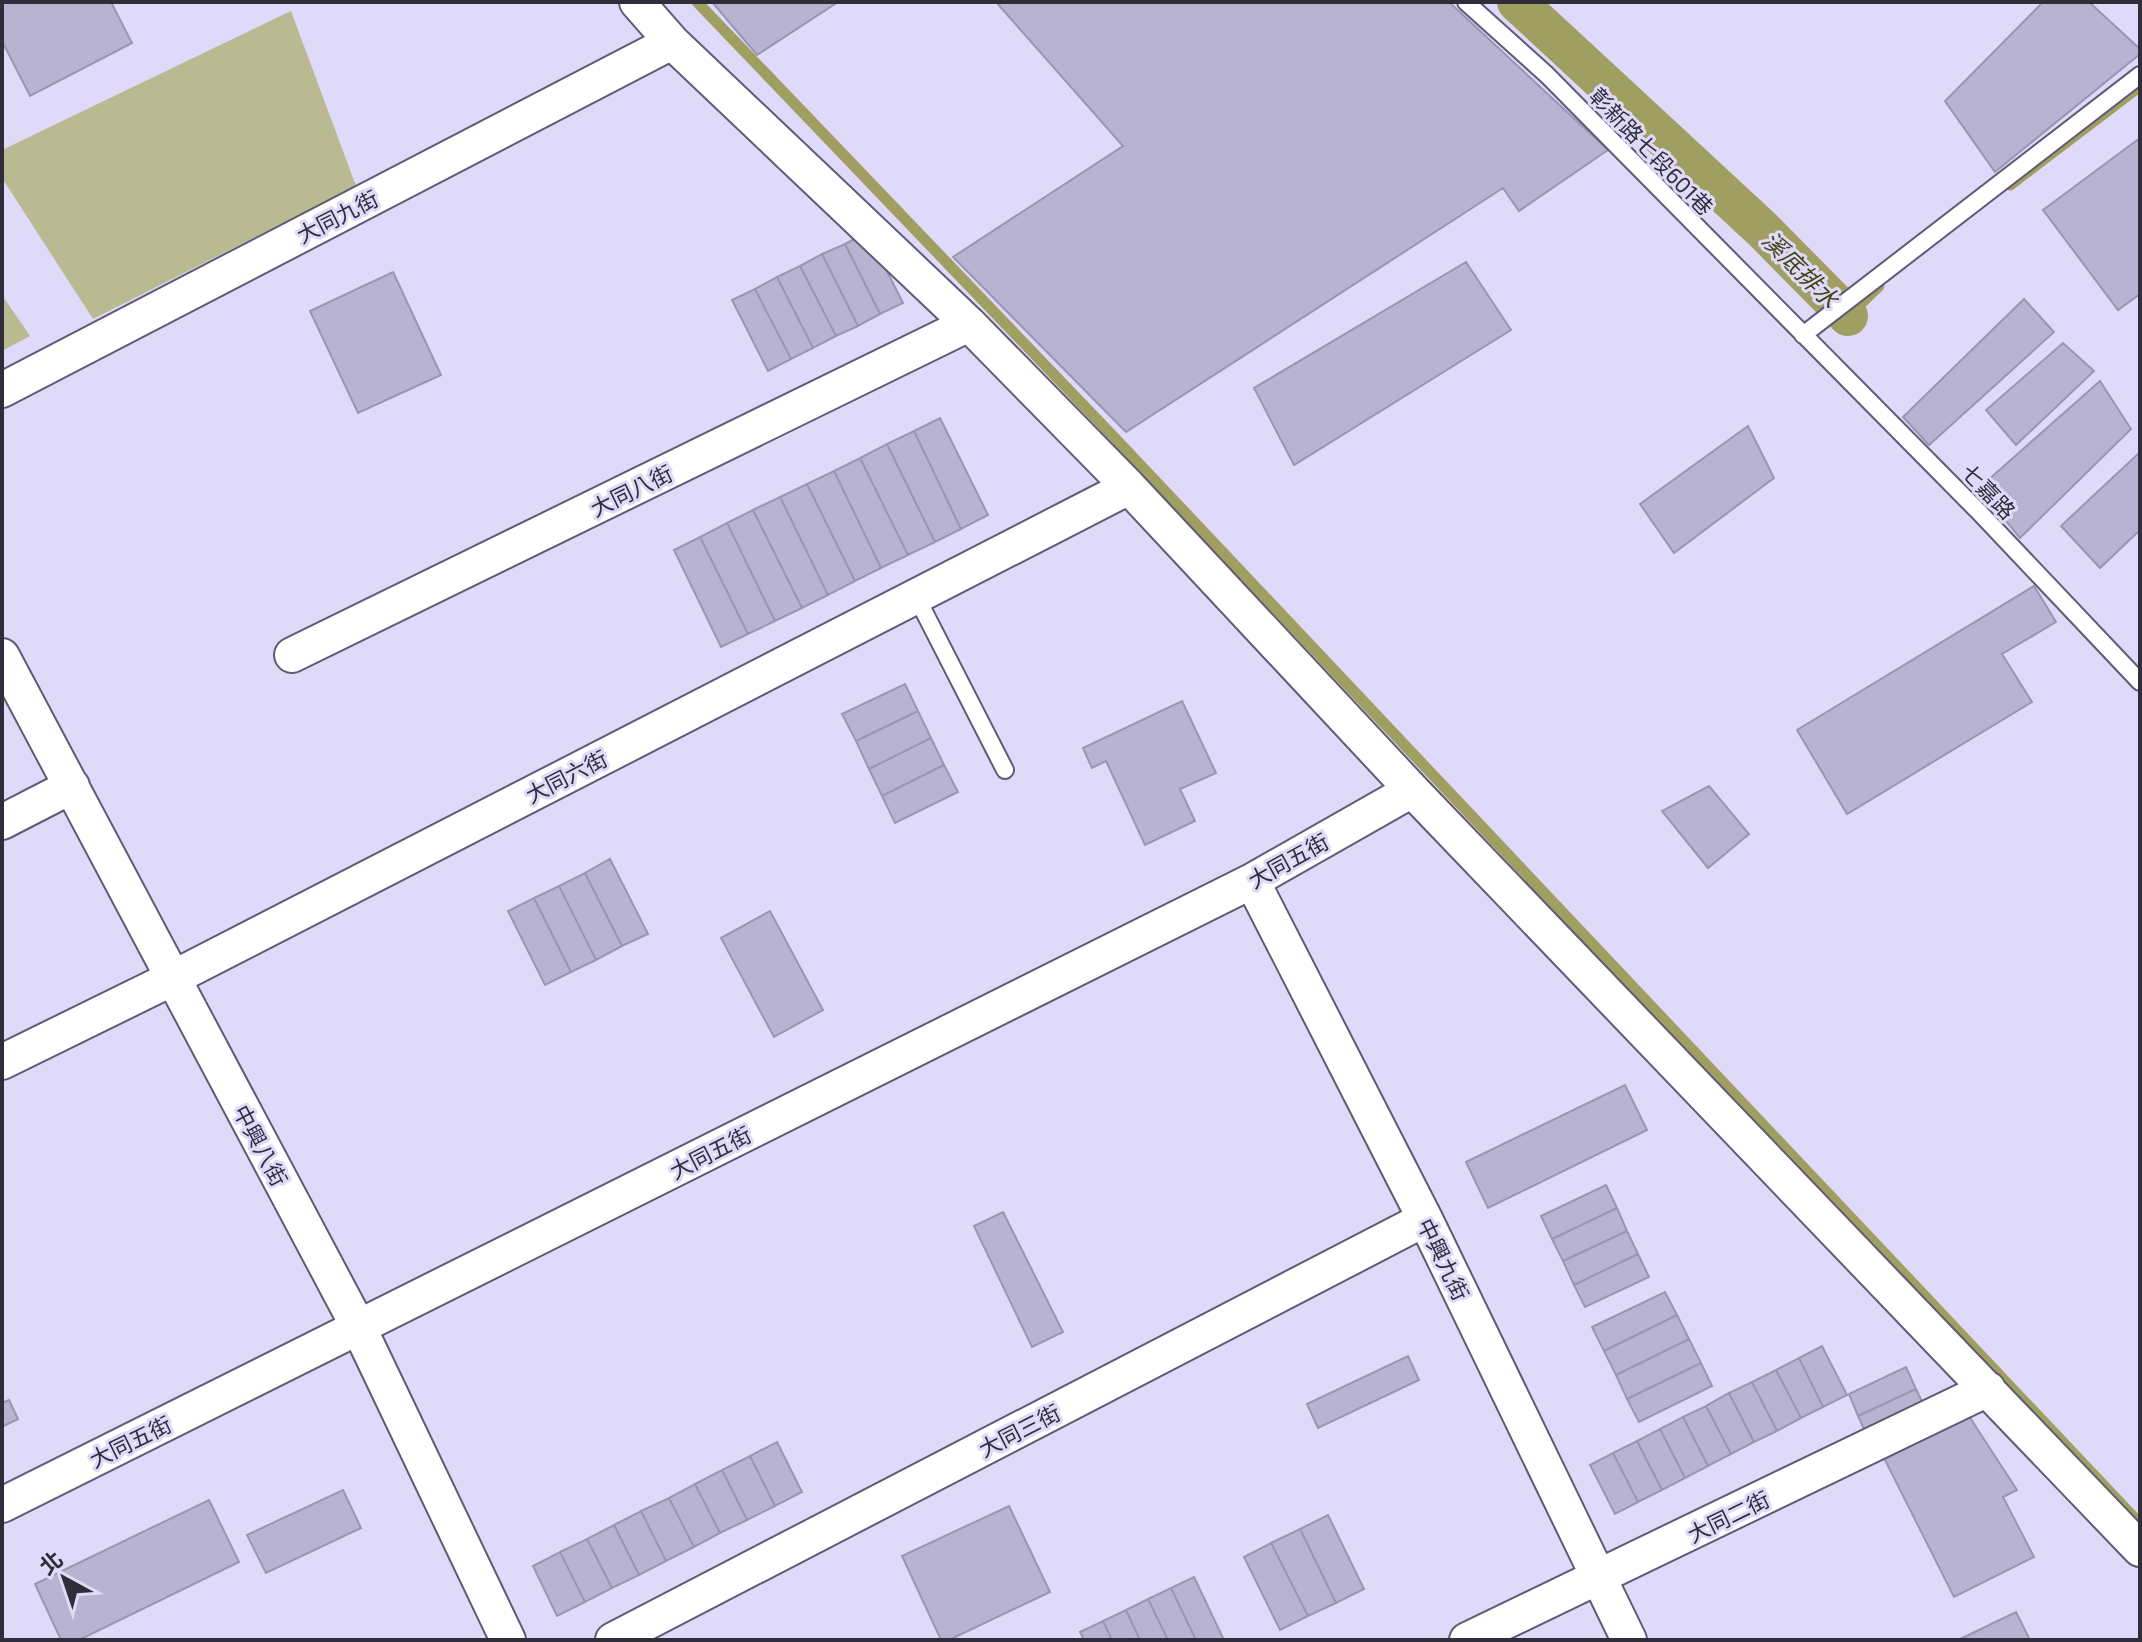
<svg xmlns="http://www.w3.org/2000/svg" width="2142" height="1642" font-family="'Exo 2','Noto Sans TC',sans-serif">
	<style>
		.green { fill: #b9ba91 }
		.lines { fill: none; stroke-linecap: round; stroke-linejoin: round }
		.stream { stroke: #9f9f61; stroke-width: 11 }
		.canal { stroke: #9f9f61; stroke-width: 40 }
		.building { fill: #b8b3d1; stroke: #9a95b2; stroke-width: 2 }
		.service-casing { stroke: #5f5a75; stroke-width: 20 }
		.minor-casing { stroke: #5f5a75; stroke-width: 38 }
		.service { stroke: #fff; stroke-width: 16 }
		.minor { stroke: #fff; stroke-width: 34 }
		.labels { text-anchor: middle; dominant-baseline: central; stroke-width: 6; stroke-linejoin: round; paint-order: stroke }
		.street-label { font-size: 22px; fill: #2f2d39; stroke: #e0dafa }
		.water-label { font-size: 24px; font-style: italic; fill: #444312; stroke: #e0dafa }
	</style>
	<rect width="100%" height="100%" fill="#e0dafa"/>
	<path class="green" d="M 291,11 L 356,186 L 93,319 L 2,178 L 2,150 Z
		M 2,295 L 30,336 L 2,351 Z"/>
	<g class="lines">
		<path class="stream" d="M 697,2 L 1112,435 L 2140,1524
			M 2010,185 L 2140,86
			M 1848,316 L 1879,286"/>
		<path class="canal" d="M 1517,2 L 1762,229 L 1848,316"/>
	</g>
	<path class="building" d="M 2,2 L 111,2 L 132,43 L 30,96 L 2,41 Z
		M 712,2 L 838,2 L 757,55 Z
		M 996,2 L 1449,2 L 1608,150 L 1519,211 L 1503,188 L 1126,432 L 953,257 L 1123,146 Z
		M 2043,2 L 2089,2 L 2140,49 L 2140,54 L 1995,172 L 1945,101 Z
		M 2140,138 L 2140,294 L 2118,310 L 2043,210 Z
		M 867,232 L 903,303 L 880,314 L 845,244 Z
		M 845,244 L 880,314 L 858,326 L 822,254 Z
		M 822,254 L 858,326 L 836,336 L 800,266 Z
		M 1466,262 L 1511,330 L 1294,465 L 1254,388 Z
		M 800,266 L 836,336 L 813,348 L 777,277 Z
		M 393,272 L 441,375 L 358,413 L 310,311 Z
		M 777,277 L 813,348 L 791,359 L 755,289 Z
		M 755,289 L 791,359 L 768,371 L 732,300 Z
		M 2024,299 L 2054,332 L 1929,445 L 1903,417 Z
		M 2063,343 L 2094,371 L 2016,445 L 1986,410 Z
		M 2100,381 L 2131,429 L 2020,538 L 1979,488 Z
		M 940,418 L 988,515 L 961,529 L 914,431 Z
		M 1748,426 L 1774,478 L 1674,553 L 1640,504 Z
		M 914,431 L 961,529 L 935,542 L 887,444 Z
		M 887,444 L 935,542 L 908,555 L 860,458 Z
		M 2140,452 L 2140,530 L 2100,568 L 2061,526 Z
		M 860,458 L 908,555 L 881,568 L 834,471 Z
		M 834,471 L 881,568 L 855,581 L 807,484 Z
		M 807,484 L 855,581 L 828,595 L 780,497 Z
		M 780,497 L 828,595 L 802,608 L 753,510 Z
		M 753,510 L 802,608 L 775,621 L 727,523 Z
		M 727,523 L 775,621 L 748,634 L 700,537 Z
		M 700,537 L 748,634 L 721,647 L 674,550 Z
		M 2034,586 L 2056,622 L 2002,654 L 2032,702 L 1847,814 L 1797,730 Z
		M 905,684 L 918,711 L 856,741 L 842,714 Z
		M 1182,701 L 1216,773 L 1180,789 L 1195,821 L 1145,845 L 1106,761 L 1092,768 L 1083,748 Z
		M 918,711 L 931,738 L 869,769 L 856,741 Z
		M 931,738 L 944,765 L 882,796 L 869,769 Z
		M 944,765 L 958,792 L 895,823 L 882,796 Z
		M 1709,786 L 1749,834 L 1708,868 L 1662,811 Z
		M 610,859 L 648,934 L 622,946 L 585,873 Z
		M 585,873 L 622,946 L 596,960 L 559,886 Z
		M 559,886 L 596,960 L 571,972 L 534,898 Z
		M 534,898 L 571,972 L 545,985 L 508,911 Z
		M 770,911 L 823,1010 L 774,1037 L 721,938 Z
		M 1625,1085 L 1647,1130 L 1488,1208 L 1466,1162 Z
		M 1606,1185 L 1617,1208 L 1552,1239 L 1541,1216 Z
		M 1617,1208 L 1627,1231 L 1563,1261 L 1552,1239 Z
		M 1003,1212 L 1063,1332 L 1032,1347 L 974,1226 Z
		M 1627,1231 L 1638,1254 L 1574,1285 L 1563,1261 Z
		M 1638,1254 L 1649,1277 L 1585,1307 L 1574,1285 Z
		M 1665,1292 L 1677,1315 L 1604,1351 L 1592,1327 Z
		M 1677,1315 L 1689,1339 L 1616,1375 L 1604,1351 Z
		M 1689,1339 L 1701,1363 L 1627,1399 L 1616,1375 Z
		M 1822,1346 L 1847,1395 L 1823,1407 L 1799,1358 Z
		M 1408,1356 L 1419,1380 L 1318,1428 L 1307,1404 Z
		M 1799,1358 L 1823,1407 L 1801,1418 L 1776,1370 Z
		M 1701,1363 L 1712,1386 L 1639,1422 L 1627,1399 Z
		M 1906,1367 L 1916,1389 L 1858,1416 L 1849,1394 Z
		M 1776,1370 L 1801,1418 L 1777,1431 L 1752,1382 Z
		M 1752,1382 L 1777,1431 L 1754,1442 L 1729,1393 Z
		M 1916,1389 L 1927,1412 L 1869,1440 L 1858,1416 Z
		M 1729,1393 L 1754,1442 L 1731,1454 L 1706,1406 Z
		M 9,1400 L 18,1419 L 2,1427 L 2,1403 Z
		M 1706,1406 L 1731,1454 L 1708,1466 L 1683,1417 Z
		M 1967,1413 L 2017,1490 L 2003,1497 L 2034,1557 L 1954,1597 L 1883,1456 Z
		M 1683,1417 L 1708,1466 L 1685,1478 L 1660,1429 Z
		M 1660,1429 L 1685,1478 L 1662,1490 L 1637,1441 Z
		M 1637,1441 L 1662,1490 L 1638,1502 L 1613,1453 Z
		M 777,1442 L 802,1492 L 775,1506 L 750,1456 Z
		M 1613,1453 L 1638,1502 L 1615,1514 L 1590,1465 Z
		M 750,1456 L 775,1506 L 747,1520 L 722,1470 Z
		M 722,1470 L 747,1520 L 720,1533 L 695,1484 Z
		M 695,1484 L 720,1533 L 694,1547 L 669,1498 Z
		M 343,1490 L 361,1528 L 266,1573 L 247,1535 Z
		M 669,1498 L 694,1547 L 666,1561 L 641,1511 Z
		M 209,1500 L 239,1562 L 79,1640 L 61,1640 L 35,1584 Z
		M 1009,1506 L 1050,1592 L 949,1640 L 941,1640 L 902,1556 Z
		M 641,1511 L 666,1561 L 639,1575 L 614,1525 Z
		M 1328,1515 L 1364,1589 L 1336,1603 L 1300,1529 Z
		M 614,1525 L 639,1575 L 612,1588 L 587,1539 Z
		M 1300,1529 L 1336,1603 L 1308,1616 L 1271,1543 Z
		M 587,1539 L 612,1588 L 585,1602 L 560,1552 Z
		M 1271,1543 L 1308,1616 L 1280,1630 L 1244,1557 Z
		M 560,1552 L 585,1602 L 557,1616 L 533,1566 Z
		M 1194,1577 L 1224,1640 L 1196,1640 L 1171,1588 Z
		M 1171,1588 L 1196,1640 L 1168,1640 L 1148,1599 Z
		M 1148,1599 L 1168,1640 L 1140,1640 L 1126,1610 Z
		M 1126,1610 L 1140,1640 L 1112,1640 L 1103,1621 Z
		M 2016,1612 L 2030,1640 L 1958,1640 Z
		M 1103,1621 L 1112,1640 L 1084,1640 L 1080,1632 Z"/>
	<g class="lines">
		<g class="service-casing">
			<path id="service" d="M 1466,2 L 1547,75 L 1979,512 L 2140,682
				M 1803,335 L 2140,75
				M 916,596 L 1005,770"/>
		</g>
		<g class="minor-casing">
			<path id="minor" d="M 637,2 L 672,42 L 969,324 L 1129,487 L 1412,790 L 2140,1549
				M 2,390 L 672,42
				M 292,655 L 969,324
				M 2,656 L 359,1328 L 508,1640
				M 2,822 L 72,786
				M 1252,881 L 1425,1219 L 1629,1640
				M 2,1062 L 171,979 L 1129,487
				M 2,1505 L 1252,881 L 1412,790
				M 613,1640 L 1425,1219
				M 1467,1640 L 1988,1389"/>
		</g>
		<use href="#service" class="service"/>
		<use href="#minor" class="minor"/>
	</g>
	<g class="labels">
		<g class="street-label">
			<text transform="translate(1652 151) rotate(46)">彰新路七段601巷</text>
			<text transform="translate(337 216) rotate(-27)">大同九街</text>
			<text transform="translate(631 490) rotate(-26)">大同八街</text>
			<text transform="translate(1989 491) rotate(46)">七嘉路</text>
			<text transform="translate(566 776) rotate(-27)">大同六街</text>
			<text transform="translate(1288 860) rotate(-29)">大同五街</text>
			<text transform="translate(261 1145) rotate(62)">中興八街</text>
			<text transform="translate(710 1152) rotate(-27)">大同五街</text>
			<text transform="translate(1444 1259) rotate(64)">中興九街</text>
			<text transform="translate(1019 1430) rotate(-27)">大同三街</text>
			<text transform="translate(130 1441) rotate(-26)">大同五街</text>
			<text transform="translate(1728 1516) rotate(-26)">大同二街</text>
		</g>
		<g class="water-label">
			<text transform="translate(1801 269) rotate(45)">溪底排水</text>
		</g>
	</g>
	<rect width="2142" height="1642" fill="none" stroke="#2f2d39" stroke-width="8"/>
	<g transform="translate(64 1578) rotate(320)" stroke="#e0dafa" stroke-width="6" paint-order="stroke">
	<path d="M0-6L14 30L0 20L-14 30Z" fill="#2f2d39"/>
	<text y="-12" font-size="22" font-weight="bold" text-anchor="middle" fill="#2f2d39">北</text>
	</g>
</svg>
